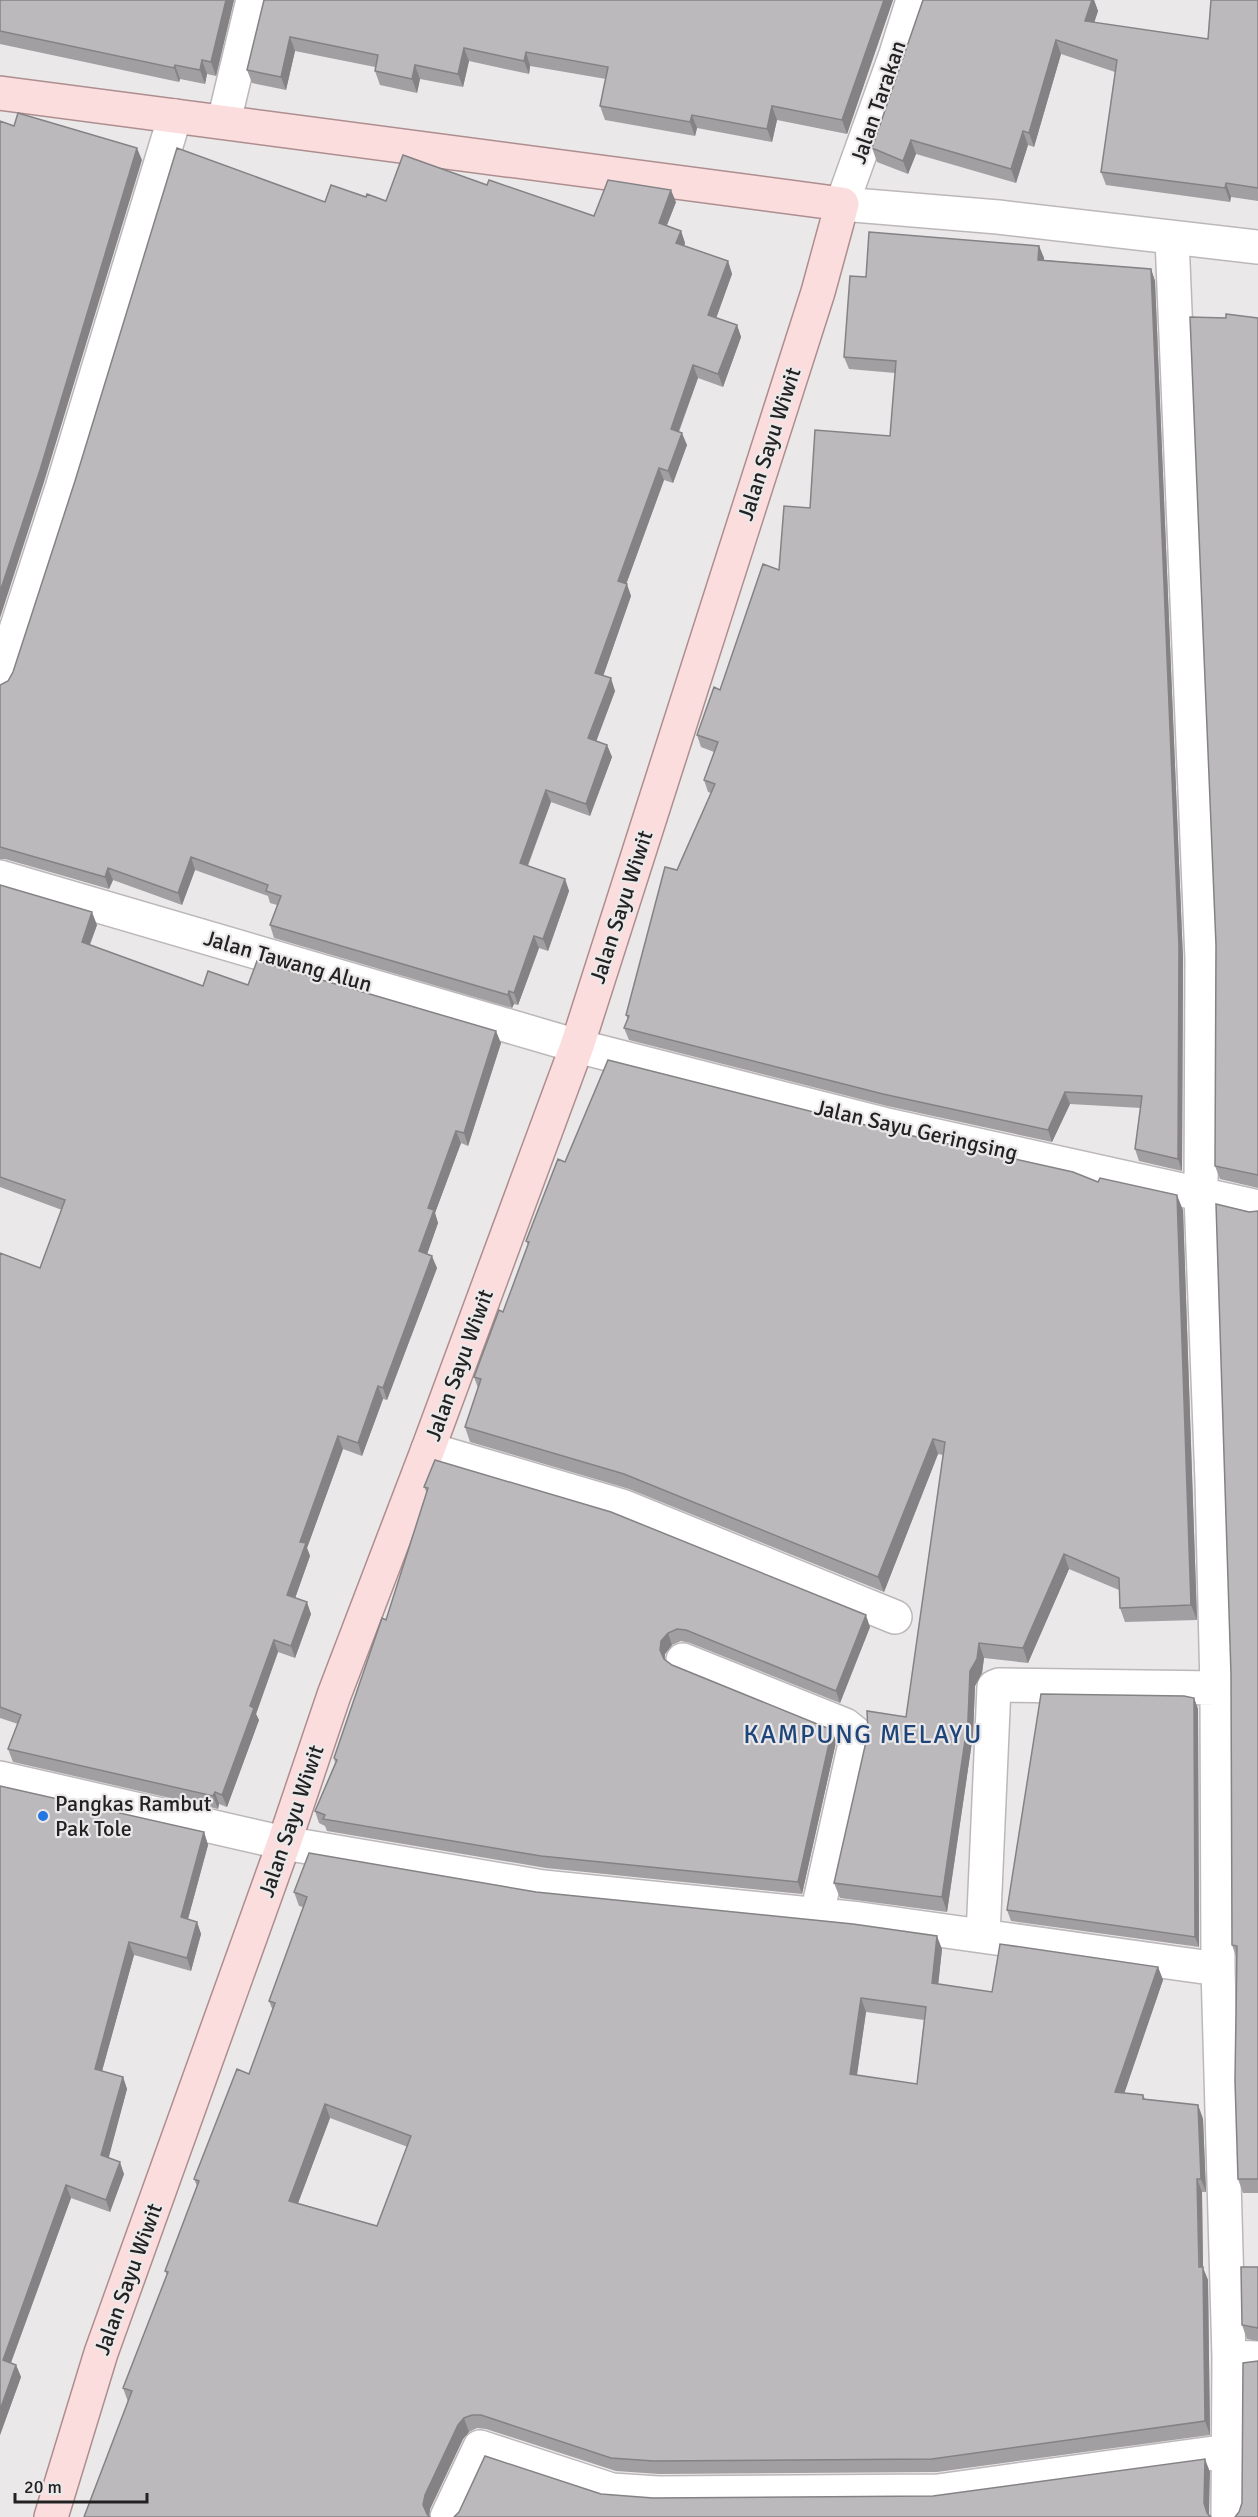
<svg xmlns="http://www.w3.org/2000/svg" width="1258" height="2517" font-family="Signika,sans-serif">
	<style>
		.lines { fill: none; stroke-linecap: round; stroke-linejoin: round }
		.minor-casing { stroke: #bcb8ba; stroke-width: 36 }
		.major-casing { stroke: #ae8d8e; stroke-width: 36 }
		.minor { stroke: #fff; stroke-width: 33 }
		.major { stroke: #fbddde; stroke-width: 33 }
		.wall { fill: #a29fa2; fill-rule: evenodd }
		.shaded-wall { fill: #848284 }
		.building { fill: #bcb9bc; stroke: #848284; stroke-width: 1.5; fill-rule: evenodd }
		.poi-dot { fill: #2477e2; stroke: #ebe8e9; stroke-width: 2 }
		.labels { text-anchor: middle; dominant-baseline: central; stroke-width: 4.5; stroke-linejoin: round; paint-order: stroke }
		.street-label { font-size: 22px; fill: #232223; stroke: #ebe8e9 }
		.poi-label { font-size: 22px; fill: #232223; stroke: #ebe8e9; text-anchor: start }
		.quarter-label { font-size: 26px; letter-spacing: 1.5px; fill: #1e457a; stroke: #ebe8e9 }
	</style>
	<rect width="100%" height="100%" fill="#ebe8e9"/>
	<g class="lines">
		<g class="minor-casing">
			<path id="minor" d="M 913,0 L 896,54 L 842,204 L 998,217 L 1258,247
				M 224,121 L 253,0
				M 1172,239 L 1202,959 L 1201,1196 L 1212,1481 L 1217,1688 L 1218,1969 L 1229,2357 L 1228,2517
				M 0,679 L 62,488 L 175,116
				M 0,877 L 577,1046 L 883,1124 L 1258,1207
				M 428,1449 L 622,1506 L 895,1617
				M 683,1660 L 845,1725 L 855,1733 L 855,1744 L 817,1914
				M 0,1778 L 284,1843 L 543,1887 L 860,1919 L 1218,1969
				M 983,1936 L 994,1687 L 999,1685 L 1217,1688
				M 1229,2357 L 1258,2358
				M 447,2517 L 480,2447 L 612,2490 L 658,2493 L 938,2491 L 1228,2451"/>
		</g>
		<g class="major-casing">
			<path id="major" d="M 0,93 L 842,204 L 818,292 L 577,1046 L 428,1449 L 334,1695 L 284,1843 L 101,2353 L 51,2517"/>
		</g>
		<use href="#minor" class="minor"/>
		<use href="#major" class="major"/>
	</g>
	<path class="wall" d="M 0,0 L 234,0 L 216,76 L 207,74 L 205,84 L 180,79 L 179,82 L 0,44 Z
		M 264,0 L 893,0 L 847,134 L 777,120 L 772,142 L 697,128 L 695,136 L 605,120 L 600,106 L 606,79 L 530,66 L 529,74 L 469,61 L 463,87 L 420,79 L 417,93 L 380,85 L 375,71 L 375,67 L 295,51 L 286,90 L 252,83 L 247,70 Z
		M 923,0 L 1094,0 L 1098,11 L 1094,23 L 1208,39 L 1258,0 L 1258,201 L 1231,197 L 1230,202 L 1106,185 L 1101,172 L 1115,72 L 1061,54 L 1034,147 L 1028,145 L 1016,183 L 916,154 L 908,174 L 877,162 L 872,148 Z
		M 487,185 L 594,216 L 676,202 L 667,225 L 681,231 L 685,243 L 684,246 L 728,261 L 732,274 L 716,318 L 737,325 L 741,337 L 723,387 L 698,378 L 679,432 L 687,445 L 673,483 L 664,480 L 626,584 L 631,596 L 603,676 L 615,691 L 596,741 L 607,745 L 612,757 L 590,816 L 551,802 L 528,866 L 565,879 L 569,891 L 548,951 L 539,948 L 518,1005 L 514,1004 L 512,1008 L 274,938 L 270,925 L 277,905 L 270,903 L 268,896 L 195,870 L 182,905 L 113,880 L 109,889 L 5,859 L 0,859 L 0,685 L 8,681 L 325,202 L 366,197 L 386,201 Z
		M 1039,246 L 1044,258 L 1044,260 L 1151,269 L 1155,281 L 1183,959 L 1182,1171 L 1139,1161 L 1135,1149 L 1141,1108 L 1070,1104 L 1052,1142 L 887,1106 L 629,1040 L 624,1028 L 628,1020 L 626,1015 L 677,870 L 711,793 L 708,792 L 704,780 L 714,752 L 701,747 L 697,735 L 720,690 L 810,508 L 890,436 L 895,373 L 849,369 L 844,357 L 866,277 Z
		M 1258,318 L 1258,1188 L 1220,1179 L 1215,1166 Z
		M 0,885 L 97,925 L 90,945 L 203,986 L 248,985 L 501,1043 L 468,1146 L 461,1143 L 435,1213 L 438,1223 L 427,1254 L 437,1268 L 387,1400 L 383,1399 L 362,1456 L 343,1449 L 307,1548 L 310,1556 L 295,1598 L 311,1614 L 295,1658 L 278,1652 L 256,1714 L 259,1720 L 227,1807 L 219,1804 L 218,1809 L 13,1762 L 8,1749 L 18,1724 L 0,1718 L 0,1253 L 40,1268 L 62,1210 L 0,1187 Z
		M 873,1127 L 1098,1182 L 1183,1210 L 1197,1620 L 1125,1622 L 1120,1608 L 1119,1590 L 1069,1569 L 1028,1663 L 984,1658 L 982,1673 L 975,1686 L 973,1735 L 947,1912 L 840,1898 L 834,1883 L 906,1717 L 943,1455 L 938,1454 L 884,1592 L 629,1489 L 470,1442 L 465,1427 L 478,1388 L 474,1377 L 503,1312 L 528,1245 L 526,1241 L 565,1162 Z
		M 1258,1211 L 1258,2193 L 1243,2193 L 1238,2179 L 1237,1959 L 1232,1945 L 1249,1212 Z
		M 424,1487 L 870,1627 L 840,1703 L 690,1643 L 681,1641 L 672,1645 L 665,1654 L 665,1660 L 672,1665 L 832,1730 L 836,1742 L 802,1894 L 546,1868 L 327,1831 L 325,1826 L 319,1823 L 315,1811 L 335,1763 L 334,1758 L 386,1620 L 427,1493 Z
		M 1194,1698 L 1198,1709 L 1199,1947 L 1011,1921 L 1007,1910 Z
		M 0,1786 L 204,1832 L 208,1845 L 188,1919 L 197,1922 L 201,1934 L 191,1971 L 134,1955 L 102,2071 L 123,2077 L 127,2089 L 108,2158 L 124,2174 L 110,2212 L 71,2198 L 11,2363 L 16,2365 L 21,2377 L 0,2435 Z
		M 294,1892 L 536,1892 L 942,1949 L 938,1984 L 992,1992 L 1158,1967 L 1163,1980 L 1124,2093 L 1143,2095 L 1145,2099 L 1198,2105 L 1203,2119 L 1206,2192 L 1202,2192 L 1203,2268 L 1208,2280 L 1210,2435 L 937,2472 L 659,2474 L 616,2471 L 486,2429 L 477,2428 L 469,2432 L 463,2439 L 430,2509 L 429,2516 L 128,2402 L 123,2388 L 167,2275 L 165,2271 L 197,2186 L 194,2179 L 249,2074 L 273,2011 L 269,2001 L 303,1907 L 299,1906 ZM 866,2012 L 924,2020 L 917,2084 L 857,2075 ZM 330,2118 L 408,2147 L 377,2226 L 298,2203 Z
		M 1258,2267 L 1258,2341 L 1247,2339 L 1242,2325 Z"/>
	<path class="shaded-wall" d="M 226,0 L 234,0 L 216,76 L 211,62 Z
		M 884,0 L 893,0 L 847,134 L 842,120 Z
		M 1092,0 L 1094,0 L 1098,11 L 1090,35 L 1085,21 Z
		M 290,37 L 295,51 L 286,90 L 281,77 Z
		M 1056,40 L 1061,54 L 1034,147 L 1029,133 Z
		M 464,48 L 469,61 L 463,87 L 458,74 Z
		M 526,52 L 530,66 L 529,74 L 524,61 Z
		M 202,60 L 207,74 L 205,84 L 200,70 Z
		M 175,65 L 180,79 L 179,82 L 174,68 Z
		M 415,65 L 420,79 L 417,93 L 412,79 Z
		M 772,106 L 777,120 L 772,142 L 767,129 Z
		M 692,115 L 697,128 L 695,136 L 690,122 Z
		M 1023,131 L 1028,145 L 1016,183 L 1011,169 Z
		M 911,140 L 916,154 L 908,174 L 903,161 Z
		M 137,148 L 142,160 L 44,482 L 0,618 L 0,592 Z
		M 1226,183 L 1231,197 L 1230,202 L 1225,188 Z
		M 671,190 L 676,202 L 663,235 L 659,223 Z
		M 681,231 L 685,243 L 681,255 L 676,243 Z
		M 1039,246 L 1044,258 L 1043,272 L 1038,260 Z
		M 728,261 L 732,274 L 713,327 L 708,315 Z
		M 1151,269 L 1155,281 L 1183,959 L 1182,1171 L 1178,1159 Z
		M 737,325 L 741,337 L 723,387 L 718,374 Z
		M 693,365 L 698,378 L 675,441 L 671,429 Z
		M 682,433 L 687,445 L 673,483 L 668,471 Z
		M 659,468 L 664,480 L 623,593 L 618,581 Z
		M 627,584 L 631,596 L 600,685 L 595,673 Z
		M 611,678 L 615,691 L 593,750 L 588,738 Z
		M 607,745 L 612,757 L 590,816 L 586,804 Z
		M 546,790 L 551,802 L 524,875 L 520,863 Z
		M 191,857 L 195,870 L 182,905 L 178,893 Z
		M 108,868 L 113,880 L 109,889 L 105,877 Z
		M 565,879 L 569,891 L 548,951 L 543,939 Z
		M 92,912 L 97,925 L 86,954 L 82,942 Z
		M 534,936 L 539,948 L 518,1005 L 514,993 Z
		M 509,991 L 514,1004 L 512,1008 L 508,995 Z
		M 496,1031 L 501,1043 L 468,1146 L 464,1133 Z
		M 1065,1092 L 1070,1104 L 1052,1142 L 1048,1130 Z
		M 456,1131 L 461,1143 L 435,1213 L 438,1223 L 424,1263 L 419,1251 L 428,1208 Z
		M 1177,1195 L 1183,1210 L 1197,1620 L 1191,1605 Z
		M 432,1256 L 437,1268 L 387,1400 L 383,1388 Z
		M 378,1386 L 383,1399 L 362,1456 L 358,1443 Z
		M 338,1436 L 343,1449 L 307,1548 L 310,1556 L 292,1607 L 287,1595 L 300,1542 Z
		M 933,1439 L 938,1454 L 884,1592 L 878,1577 Z
		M 1064,1554 L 1069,1569 L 1028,1663 L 1023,1648 Z
		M 307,1602 L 311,1614 L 295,1658 L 291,1646 Z
		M 866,1615 L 870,1627 L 840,1703 L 836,1691 Z
		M 668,1633 L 672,1645 L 665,1654 L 664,1662 L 660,1650 L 661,1641 Z
		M 274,1640 L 278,1652 L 256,1714 L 259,1720 L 227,1807 L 222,1795 L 250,1706 Z
		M 979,1643 L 984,1658 L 982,1673 L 975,1686 L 973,1735 L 947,1912 L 942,1897 L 970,1671 Z
		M 1194,1698 L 1198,1709 L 1199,1947 L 1195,1937 Z
		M 832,1730 L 836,1742 L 802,1894 L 798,1882 Z
		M 215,1792 L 219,1804 L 218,1809 L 213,1796 Z
		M 204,1832 L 208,1845 L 185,1930 L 181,1917 Z
		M 197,1922 L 201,1934 L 191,1971 L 187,1958 Z
		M 937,1936 L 942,1949 L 937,1996 L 932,1983 Z
		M 129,1942 L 134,1955 L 99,2082 L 95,2069 Z
		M 1158,1967 L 1163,1980 L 1120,2106 L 1115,2092 Z
		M 861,1998 L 866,2012 L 855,2088 L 850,2074 Z
		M 123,2077 L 127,2089 L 106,2168 L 101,2155 Z
		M 325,2104 L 330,2118 L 294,2214 L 289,2201 Z
		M 1198,2105 L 1203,2119 L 1206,2192 L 1201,2179 Z
		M 120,2162 L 124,2174 L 110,2212 L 106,2200 Z
		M 1197,2179 L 1202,2192 L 1203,2268 L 1208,2280 L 1210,2435 L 1205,2421 Z
		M 66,2185 L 71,2198 L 7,2373 L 3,2360 Z
		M 16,2365 L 21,2377 L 0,2435 L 0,2410 Z
		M 464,2418 L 469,2432 L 463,2439 L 430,2509 L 429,2517 L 428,2517 L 423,2505 L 425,2495 L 458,2425 Z
		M 1205,2459 L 1210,2472 L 1209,2517 L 1204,2503 Z"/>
	<path class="building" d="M 0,0 L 226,0 L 211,62 L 202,60 L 200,70 L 175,65 L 174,68 L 0,31 Z
		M 264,0 L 884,0 L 842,120 L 772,106 L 767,129 L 692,115 L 690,122 L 600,106 L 608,67 L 526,52 L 524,61 L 464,48 L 458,74 L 415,65 L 412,79 L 375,71 L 378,55 L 290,37 L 281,77 L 247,70 Z
		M 923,0 L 1092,0 L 1085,21 L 1208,39 L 1211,0 L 1258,0 L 1258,188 L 1226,183 L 1225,188 L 1101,172 L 1117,60 L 1056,40 L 1029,133 L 1023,131 L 1011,169 L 911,140 L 903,161 L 872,148 Z
		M 18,113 L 137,148 L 40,470 L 0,592 L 0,121 L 14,126 Z
		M 177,148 L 325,202 L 331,185 L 366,197 L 367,194 L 386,201 L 403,155 L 487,185 L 489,180 L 594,216 L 608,180 L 671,190 L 659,223 L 681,231 L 676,243 L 728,261 L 708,315 L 737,325 L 718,374 L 693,365 L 671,429 L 682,433 L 668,471 L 659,468 L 618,581 L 627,584 L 595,673 L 611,678 L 588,738 L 607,745 L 586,804 L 546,790 L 520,863 L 565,879 L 543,939 L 534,936 L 514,993 L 509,991 L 508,995 L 270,925 L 281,896 L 266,891 L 268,885 L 191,857 L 178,893 L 108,868 L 105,877 L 0,847 L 0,685 L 8,681 L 13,672 L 75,481 Z
		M 869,232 L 1039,246 L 1038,260 L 1151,269 L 1179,947 L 1178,1159 L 1135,1149 L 1142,1096 L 1065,1092 L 1048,1130 L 883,1094 L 624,1028 L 629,1016 L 626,1015 L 665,867 L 677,870 L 715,784 L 704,780 L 718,742 L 697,735 L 714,687 L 720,690 L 763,564 L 779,570 L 784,506 L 810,508 L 815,430 L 890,436 L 896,361 L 844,357 L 850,276 L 866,277 Z
		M 1226,314 L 1258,318 L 1258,1175 L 1215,1166 L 1216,945 L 1190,317 L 1226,318 Z
		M 0,885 L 92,912 L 82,942 L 203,986 L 208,971 L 248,985 L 257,961 L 496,1031 L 464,1133 L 456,1131 L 428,1208 L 434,1210 L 419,1251 L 432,1256 L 383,1388 L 378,1386 L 358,1443 L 338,1436 L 300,1542 L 306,1543 L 287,1595 L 307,1602 L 291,1646 L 274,1640 L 250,1706 L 254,1708 L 222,1795 L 215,1792 L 213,1796 L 8,1749 L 21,1715 L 0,1707 L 0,1253 L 40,1268 L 65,1200 L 0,1177 Z
		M 608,1060 L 873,1127 L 1073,1172 L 1098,1182 L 1100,1178 L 1177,1195 L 1191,1605 L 1120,1608 L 1119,1578 L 1064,1554 L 1023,1648 L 979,1643 L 977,1659 L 970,1671 L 968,1720 L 942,1897 L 834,1883 L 868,1733 L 867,1711 L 906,1717 L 945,1442 L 933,1439 L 878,1577 L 624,1474 L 465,1427 L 481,1379 L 474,1377 L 499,1310 L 503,1312 L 529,1242 L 526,1241 L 558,1159 L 565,1162 Z
		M 1216,1204 L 1249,1212 L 1258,1211 L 1258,2179 L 1238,2179 L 1235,2081 L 1237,1946 L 1232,1945 L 1231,1674 Z
		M 435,1460 L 611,1512 L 866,1615 L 836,1691 L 686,1630 L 677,1629 L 668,1633 L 661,1641 L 660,1650 L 664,1659 L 672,1665 L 832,1730 L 798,1882 L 541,1856 L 323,1819 L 325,1815 L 315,1811 L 337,1760 L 334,1758 L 382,1618 L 386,1620 L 428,1488 L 424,1487 Z
		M 1041,1694 L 1184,1696 L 1194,1698 L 1195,1937 L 1007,1910 Z
		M 0,1786 L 204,1832 L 181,1917 L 197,1922 L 187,1958 L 129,1942 L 95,2069 L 123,2077 L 101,2155 L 120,2162 L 106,2200 L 66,2185 L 3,2360 L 16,2365 L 0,2410 Z
		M 309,1853 L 536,1892 L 853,1924 L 937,1936 L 932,1983 L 992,1992 L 1000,1944 L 1158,1967 L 1115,2092 L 1143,2095 L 1143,2099 L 1198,2105 L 1201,2179 L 1197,2179 L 1199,2267 L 1203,2267 L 1205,2421 L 932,2459 L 654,2461 L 611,2458 L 481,2415 L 472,2415 L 464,2418 L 458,2425 L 425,2495 L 423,2505 L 427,2514 L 430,2517 L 84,2517 L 132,2391 L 123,2388 L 168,2272 L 165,2271 L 199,2181 L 194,2179 L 237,2069 L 249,2074 L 275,2003 L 269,2001 L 307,1897 L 294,1892 ZM 861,1998 L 926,2007 L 917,2084 L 850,2074 ZM 325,2104 L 411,2136 L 377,2226 L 289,2201 Z
		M 1241,2267 L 1258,2267 L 1258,2328 L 1242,2325 Z
		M 1258,2361 L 1258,2517 L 1235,2517 L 1239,2512 L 1242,2503 L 1243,2363 Z
		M 485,2456 L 601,2494 L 653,2498 L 933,2496 L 1205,2459 L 1204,2503 L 1207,2513 L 1211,2517 L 454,2517 L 459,2512 Z"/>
	<circle class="poi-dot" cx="43" cy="1816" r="6"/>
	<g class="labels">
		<g class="street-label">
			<text transform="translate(878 102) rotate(-71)">Jalan Tarakan</text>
			<text transform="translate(769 444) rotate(-72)">Jalan Sayu Wiwit</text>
			<text transform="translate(621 907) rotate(-72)">Jalan Sayu Wiwit</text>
			<text transform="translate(288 961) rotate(16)">Jalan Tawang Alun</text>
			<text transform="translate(916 1130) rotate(13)">Jalan Sayu Geringsing</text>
			<text transform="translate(459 1365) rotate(-70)">Jalan Sayu Wiwit</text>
			<text transform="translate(291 1821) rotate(-71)">Jalan Sayu Wiwit</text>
			<text transform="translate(128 2279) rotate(-70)">Jalan Sayu Wiwit</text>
		</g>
		<g class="poi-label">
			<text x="55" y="1803">Pangkas Rambut<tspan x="55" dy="25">Pak Tole</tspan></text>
		</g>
		<g class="quarter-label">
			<text x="863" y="1735">KAMPUNG MELAYU</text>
		</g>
	</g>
	<path d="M15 2493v9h132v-9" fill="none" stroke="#232223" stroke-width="3"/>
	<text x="24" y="2493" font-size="18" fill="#232223" stroke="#ebe8e9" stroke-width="4.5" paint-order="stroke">20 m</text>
</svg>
